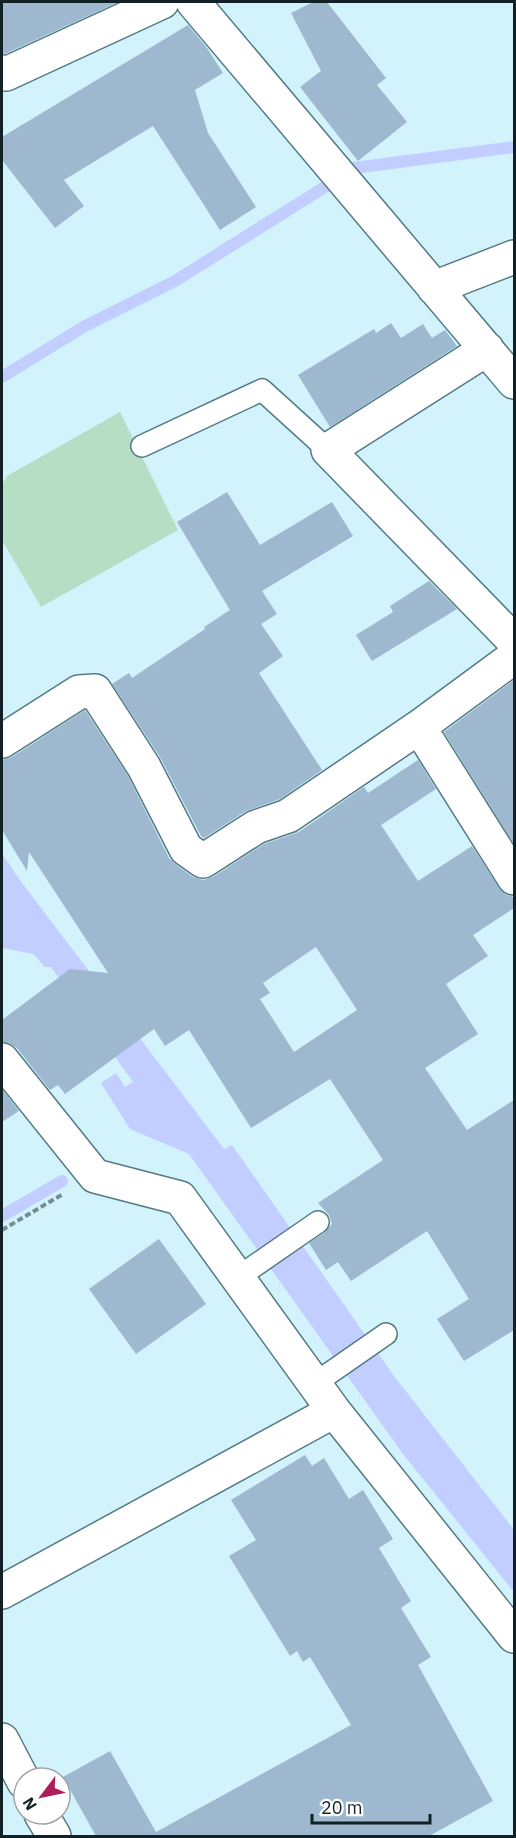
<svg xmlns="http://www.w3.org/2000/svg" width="516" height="1838" font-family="'IBM Plex Sans',sans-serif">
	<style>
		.green { fill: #b5dec5 }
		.water { fill: #c2ceff }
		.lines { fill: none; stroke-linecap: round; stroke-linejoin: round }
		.stream { stroke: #c2ceff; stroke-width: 12 }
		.building { fill: #9db8cf; fill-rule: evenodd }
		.service-casing { stroke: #547a84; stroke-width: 24 }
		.minor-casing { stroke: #547a84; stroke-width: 36 }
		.path { stroke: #758d93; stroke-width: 4; stroke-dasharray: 6 3; stroke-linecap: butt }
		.service { stroke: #fff; stroke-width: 21 }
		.minor { stroke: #fff; stroke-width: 33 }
	</style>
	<rect width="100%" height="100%" fill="#d2f3fb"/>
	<path class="green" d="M 120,412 L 178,530 L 41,607 L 2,540 L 2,485 L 7,476 Z"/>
	<path class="water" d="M 2,854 L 22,883 L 224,1149 L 232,1145 L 394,1376 L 514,1530 L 514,1592 L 403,1454 L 189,1154 L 130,1129 L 101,1083 L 116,1073 L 125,1087 L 133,1082 L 51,967 L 44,967 L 34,954 L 2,948 Z"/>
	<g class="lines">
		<path class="stream" d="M 354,168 L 514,147
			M 2,377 L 85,326 L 175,281 L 328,185
			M 2,1216 L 62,1181"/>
	</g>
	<path class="building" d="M 2,2 L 118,2 L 5,54 L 2,53 Z
		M 313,2 L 327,2 L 386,78 L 377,85 L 407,122 L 358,161 L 300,87 L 321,71 L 291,13 Z
		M 188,25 L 207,48 L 223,73 L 195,90 L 208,133 L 256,207 L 220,230 L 153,126 L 64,180 L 84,206 L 55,228 L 2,160 L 2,137 Z
		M 391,323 L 401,338 L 423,324 L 432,338 L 445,330 L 457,346 L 330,427 L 298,375 L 374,329 L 376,333 Z
		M 227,492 L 260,545 L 332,502 L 353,536 L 262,591 L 277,614 L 261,624 L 283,656 L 259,673 L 322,770 L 280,799 L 246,811 L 204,838 L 201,836 L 160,757 L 112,684 L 129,673 L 132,678 L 205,629 L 204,627 L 230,610 L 177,522 Z
		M 429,581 L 457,609 L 372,661 L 356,635 L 393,612 L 390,606 Z
		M 514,680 L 514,844 L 444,732 Z
		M 85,710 L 128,776 L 169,858 L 175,864 L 193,877 L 203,880 L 213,877 L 264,844 L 299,832 L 364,787 L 368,793 L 418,760 L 436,789 L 381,825 L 418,881 L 472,846 L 499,888 L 506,895 L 514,897 L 514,908 L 473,935 L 488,956 L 446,984 L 478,1034 L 425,1068 L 467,1130 L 514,1100 L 514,1330 L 464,1361 L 437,1319 L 469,1299 L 427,1231 L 351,1281 L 338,1262 L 326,1270 L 309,1243 L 325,1232 L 332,1224 L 329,1215 L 318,1203 L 383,1160 L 330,1079 L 251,1128 L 189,1030 L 165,1046 L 154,1029 L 65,1094 L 58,1085 L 50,1090 L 17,1048 L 9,1043 L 2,1042 L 2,1020 L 70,969 L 108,973 L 29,852 L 27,871 L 2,830 L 2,760 L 12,757 ZM 316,947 L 357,1010 L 294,1052 L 260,999 L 270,993 L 263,983 Z
		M 2,1089 L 19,1111 L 2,1122 Z
		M 159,1239 L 206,1304 L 136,1354 L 89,1289 Z
		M 305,1455 L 312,1466 L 324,1458 L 349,1499 L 363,1490 L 393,1539 L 379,1548 L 411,1601 L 401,1608 L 431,1657 L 418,1665 L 493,1801 L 429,1836 L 96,1836 L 63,1777 L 110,1751 L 156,1832 L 351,1725 L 310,1657 L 303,1662 L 297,1651 L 290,1656 L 229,1556 L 256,1540 L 231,1500 Z"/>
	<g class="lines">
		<g class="service-casing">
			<path id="service" d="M 142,446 L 262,390 L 328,450
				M 237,1278 L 318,1222
				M 314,1384 L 386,1334"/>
		</g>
		<g class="minor-casing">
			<path id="minor" d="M 193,2 L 514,382
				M 2,72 L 6,74 L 162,2
				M 434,288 L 514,257
				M 487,349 L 328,450 L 514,641
				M 514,657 L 419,727 L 514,878
				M 2,741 L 79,692 L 95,691 L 144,767 L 186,849 L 203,861 L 256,827 L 288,816 L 419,727
				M 2,1060 L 95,1176 L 180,1198 L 334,1411 L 514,1636
				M 2,1592 L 334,1411
				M 2,1740 L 24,1782
				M 41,1814 L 54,1836"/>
		</g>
		<path class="path" d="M 2,1230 L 63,1194"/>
		<use href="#service" class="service"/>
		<use href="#minor" class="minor"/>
	</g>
	<rect width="516" height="1838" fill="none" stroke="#122125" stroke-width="6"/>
	<g transform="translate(42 1796) rotate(238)"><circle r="28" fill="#ffffff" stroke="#a0a6a8" stroke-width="1.5"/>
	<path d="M0-4.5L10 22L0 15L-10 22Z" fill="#ab1e5a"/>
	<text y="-9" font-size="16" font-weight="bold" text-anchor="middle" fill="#122125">N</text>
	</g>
	<path d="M312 1814v9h118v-9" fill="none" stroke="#122125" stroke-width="3"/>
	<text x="321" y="1814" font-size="18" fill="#122125" stroke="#ffffff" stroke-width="4.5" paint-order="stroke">20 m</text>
</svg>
